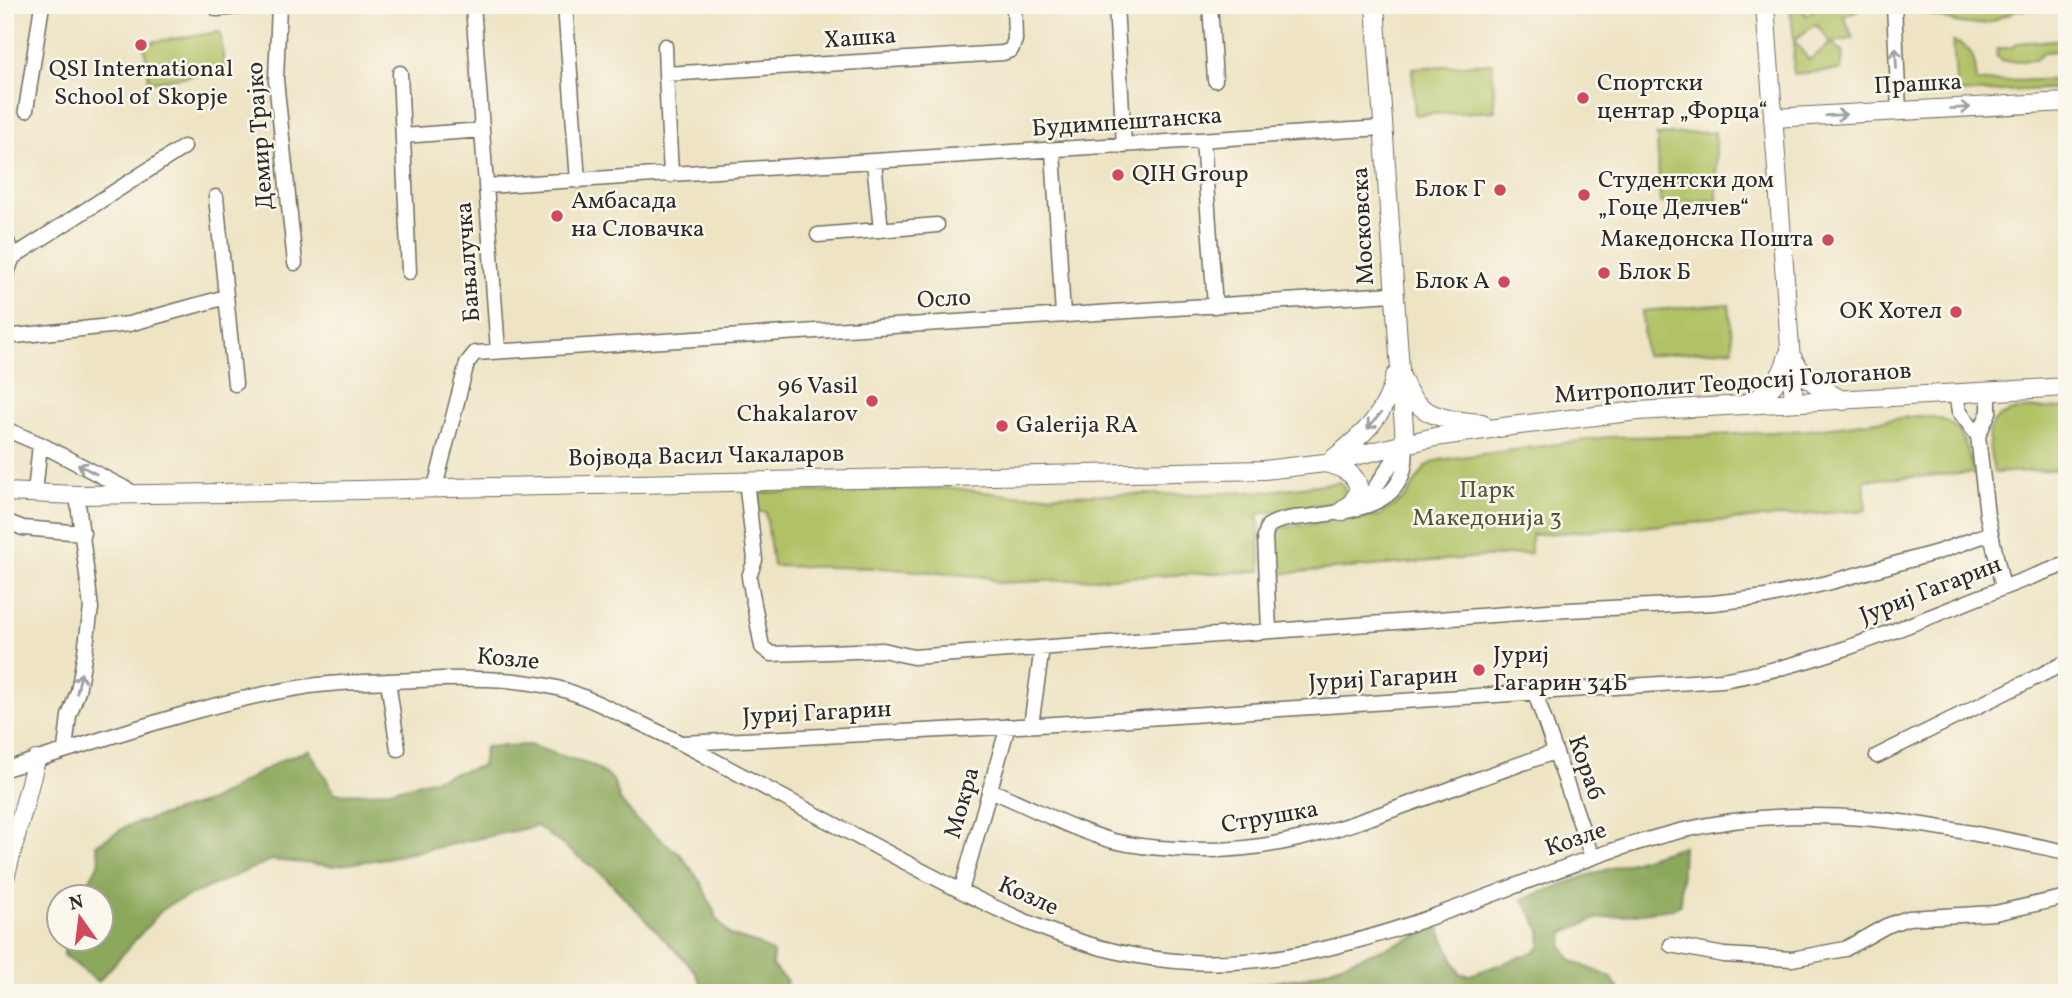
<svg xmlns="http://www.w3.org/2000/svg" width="2072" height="998" font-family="Vollkorn,serif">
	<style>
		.green { fill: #b1c266; stroke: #6e7648; stroke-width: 2; fill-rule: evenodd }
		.forest { fill: #8ca85b; stroke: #5c6a43; stroke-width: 2 }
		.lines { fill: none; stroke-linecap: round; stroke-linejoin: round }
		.minor-casing { stroke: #6f6c61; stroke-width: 17 }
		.tertiary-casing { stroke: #6f6c61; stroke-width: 20 }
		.minor { stroke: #fff; stroke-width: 14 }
		.tertiary { stroke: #fff; stroke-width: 18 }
		.oneway { stroke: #a0a0a0 }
		.poi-dot { fill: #d1495b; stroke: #fbf7ec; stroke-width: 2.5 }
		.labels { text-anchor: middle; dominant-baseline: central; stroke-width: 5; stroke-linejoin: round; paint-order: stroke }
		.street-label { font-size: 24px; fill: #2b2b2b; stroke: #fbf7ec }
		.poi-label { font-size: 24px; fill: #2b2b2b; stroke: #fbf7ec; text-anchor: start }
		.park-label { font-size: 24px; fill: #53583d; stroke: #fbf7ec }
	</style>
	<rect width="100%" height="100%" fill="#fbf7ec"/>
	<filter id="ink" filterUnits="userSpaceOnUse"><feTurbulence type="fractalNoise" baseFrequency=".0143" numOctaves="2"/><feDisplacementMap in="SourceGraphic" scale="14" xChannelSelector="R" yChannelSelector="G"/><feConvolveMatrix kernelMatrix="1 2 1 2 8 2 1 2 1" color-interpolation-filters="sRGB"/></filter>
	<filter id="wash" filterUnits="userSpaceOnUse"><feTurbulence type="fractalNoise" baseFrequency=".00686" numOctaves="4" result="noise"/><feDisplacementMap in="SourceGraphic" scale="28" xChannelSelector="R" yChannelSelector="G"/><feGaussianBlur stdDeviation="1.57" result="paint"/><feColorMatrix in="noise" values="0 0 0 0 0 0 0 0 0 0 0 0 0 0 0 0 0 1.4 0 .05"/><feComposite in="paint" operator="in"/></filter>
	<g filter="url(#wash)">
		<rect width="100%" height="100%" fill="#eee4c4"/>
		<path class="green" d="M 1790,5 L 1800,5 L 1806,15 L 1821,5 L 1869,5 L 1844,16 L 1853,38 L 1832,43 L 1843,53 L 1841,70 L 1793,74 L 1794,40 ZM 1816,24 L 1831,43 L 1809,60 L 1794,40 Z
			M 1981,5 L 2067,5 L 2067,9 L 2015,10 L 2011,14 C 1996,16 2000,19 1991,22 C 1969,29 1944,19 1924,12 L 1925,9 Z
			M 220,32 L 225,71 L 149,82 L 144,43 Z
			M 2067,39 L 2067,50 L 2044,52 L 2035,60 L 2002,62 L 1996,55 L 1998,49 L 2013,47 L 2017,43 Z
			M 1953,42 C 1975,46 1975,63 1977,82 L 2067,79 L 2067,88 L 1957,93 Z
			M 1492,63 L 1495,111 L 1415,115 L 1412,68 Z
			M 1715,132 L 1717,200 L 1660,203 L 1657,135 Z
			M 1729,304 L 1733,349 L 1645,356 L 1642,311 Z
			M 2067,408 L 2067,469 L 1994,473 C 1992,461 1988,447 1989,434 C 1993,402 2044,409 2067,408 Z
			M 1917,416 C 1960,416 1965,436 1973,473 L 1864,480 L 1866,510 L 1531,535 L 1531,553 L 1275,574 C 1273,557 1266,535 1286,527 L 1379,516 L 1406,497 L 1426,466 L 1439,460 L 1609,437 L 1695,436 L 1808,430 Z
			M 1339,482 C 1346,486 1347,495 1341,501 L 1258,514 L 1261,571 L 997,583 L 987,577 L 881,568 L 773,566 L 766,512 L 755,512 L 754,493 L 953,488 L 1008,495 L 1202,494 L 1270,491 Z"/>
		<path class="forest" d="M 529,745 L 593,766 L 613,780 L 620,800 L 637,821 L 681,855 L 701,883 L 718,921 L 730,935 L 758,944 L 773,953 L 772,966 L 787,981 L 782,993 L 706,993 L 694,970 L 604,876 L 537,826 L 387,858 L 334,866 L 271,860 L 170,904 L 161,911 L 98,982 L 64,955 L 64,939 L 102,939 L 102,897 L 81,896 L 100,861 L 96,845 L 127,826 L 210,801 L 282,760 L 309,750 L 335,793 C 392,797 429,778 482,766 L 485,747 Z
			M 1683,846 L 1680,905 L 1672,909 L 1596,919 L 1564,932 L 1562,946 L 1572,961 L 1611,977 L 1621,993 L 1554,993 L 1550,990 L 1533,993 L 1240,993 L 1242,987 L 1306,977 L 1439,928 L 1460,974 L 1470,975 L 1535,952 L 1541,946 L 1540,929 L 1523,899 L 1586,876 Z"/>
	</g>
	<g filter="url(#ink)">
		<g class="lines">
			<g class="minor-casing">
				<path id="minor" d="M 279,5 L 276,80 L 295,263
					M 473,5 L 498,351
					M 565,5 L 578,181
					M 1116,5 L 1124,146
					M 1210,5 L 1215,80
					M 1894,5 L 1899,111
					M 217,9 L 260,5
					M 665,46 L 666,74
					M 400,73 L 409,272
					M 26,110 L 42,5
					M 403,136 L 482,130
					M 1203,141 L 1215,306
					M 1053,151 L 1063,315
					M 874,162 L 881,230
					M 671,175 L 666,74 L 1003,53 L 1011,50 L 1015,40 L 1014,5
					M 486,186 L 1383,128
					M 216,197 L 235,384
					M 818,235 L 937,225
					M 5,236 L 13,257 L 5,278
					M 13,257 L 184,147
					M 5,337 L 129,324 L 226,297
					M 1989,392 L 1989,412 L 1978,436 L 1987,515 L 2003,588
					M 1956,394 L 1959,411 L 1978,436
					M 5,429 L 40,444 L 134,493
					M 746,480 L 755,560 L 749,577 L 762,647 L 771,654 L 883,650 L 913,657 L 1548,611 L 1713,603 L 1766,597 L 1827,583 L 1938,552 L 1991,533
					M 435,487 L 467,363 L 475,353 L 1393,294
					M 35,493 L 40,444
					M 1358,506 L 1375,488 L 1405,443
					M 5,521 L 23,528 L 83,533
					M 1269,631 L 1265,536 L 1268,526 C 1279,519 1293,518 1306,517 C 1354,510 1412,508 1405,443
					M 388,681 L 398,749
					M 1535,693 L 1592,857
					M 1031,725 L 1042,648
					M 683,743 L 1039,725 L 1722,680 C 1843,661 1952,604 2067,564
					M 65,749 L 69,716 L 78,691 L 85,652 L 91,608 L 77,495
					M 1877,756 L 2067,662
					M 5,769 C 102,741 198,704 298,688 C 337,681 377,682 417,680 C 463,678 512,677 557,688 C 582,694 605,707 627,717 C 657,731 686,745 715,761 C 779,795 842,829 907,863 C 999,911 1084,957 1190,962 C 1359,971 1520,870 1680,831 C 1816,798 1934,825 2067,852
					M 990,790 C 1031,807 1071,829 1113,841 C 1134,846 1155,848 1177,849 C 1266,856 1337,830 1420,800 C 1465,784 1510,767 1555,752
					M 961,891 L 1008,726
					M 1671,945 L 1724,955 L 1792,959 L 1845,949 L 1886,926 L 1908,918 L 1995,913 L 2067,897"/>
			</g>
			<g class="tertiary-casing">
				<path id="tertiary" d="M 1375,5 L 1405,443
					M 1765,5 L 1794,402
					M 1773,118 L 2067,102
					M 1792,357 C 1803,379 1823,390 1844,401
					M 1403,380 C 1415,418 1448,420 1482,423
					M 1746,403 C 1768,397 1783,377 1788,355
					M 1334,458 C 1363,435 1387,414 1395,376
					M 1325,463 C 1357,471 1372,489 1341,512
					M 5,492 L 77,495 L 224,493 L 1264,470 L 1325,463 L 1435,437 L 1511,426 L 1638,411 L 2067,387
					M 5,878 L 36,760"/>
			</g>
			<use href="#minor" class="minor"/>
			<use href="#tertiary" class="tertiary"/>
		</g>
		<defs><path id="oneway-shaft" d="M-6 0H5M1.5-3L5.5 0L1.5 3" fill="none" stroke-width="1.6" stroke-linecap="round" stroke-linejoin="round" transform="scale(1.75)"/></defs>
		<g class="oneway">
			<use href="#oneway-shaft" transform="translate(1896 58) rotate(-93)"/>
			<use href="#oneway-shaft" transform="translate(1960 108) rotate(-3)"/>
			<use href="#oneway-shaft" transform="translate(1836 115) rotate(-3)"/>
			<use href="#oneway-shaft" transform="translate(1374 421) rotate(131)"/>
			<use href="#oneway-shaft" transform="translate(87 469) rotate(-152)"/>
			<use href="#oneway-shaft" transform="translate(79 683) rotate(-78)"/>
		</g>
	</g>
	<g class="poi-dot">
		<circle cx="141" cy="45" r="7"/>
		<circle cx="1583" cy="98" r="7"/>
		<circle cx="1118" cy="175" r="7"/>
		<circle cx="1500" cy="190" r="7"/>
		<circle cx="1584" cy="195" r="7"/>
		<circle cx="557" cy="216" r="7"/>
		<circle cx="1828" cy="240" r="7"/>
		<circle cx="1604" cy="273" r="7"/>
		<circle cx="1504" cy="282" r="7"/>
		<circle cx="1956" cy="312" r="7"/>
		<circle cx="872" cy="401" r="7"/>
		<circle cx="1002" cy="426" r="7"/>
		<circle cx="1479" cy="670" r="7"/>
	</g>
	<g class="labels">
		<g class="street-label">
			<text transform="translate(860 39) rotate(-4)">Хашка</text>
			<text transform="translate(1918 85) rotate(-3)">Прашка</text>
			<text transform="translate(1127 123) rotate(-4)">Будимпештанска</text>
			<text transform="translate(261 136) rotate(-94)">Демир Трајко</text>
			<text transform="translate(1364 226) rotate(-93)">Московска</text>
			<text transform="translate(469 262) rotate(-94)">Бањалучка</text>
			<text transform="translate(944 300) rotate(-4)">Осло</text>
			<text transform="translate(1733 384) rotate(-4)">Митрополит Теодосиј Гологанов</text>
			<text transform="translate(706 457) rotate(-1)">Војвода Васил Чакаларов</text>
			<text transform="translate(1931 591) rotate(-21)">Јуриј Гагарин</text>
			<text transform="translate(508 660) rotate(5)">Козле</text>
			<text transform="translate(1383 680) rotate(-3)">Јуриј Гагарин</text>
			<text transform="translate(817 714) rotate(-3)">Јуриј Гагарин</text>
			<text transform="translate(1585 768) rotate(71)">Кораб</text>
			<text transform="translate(963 803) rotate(-74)">Мокра</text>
			<text transform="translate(1270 818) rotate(-10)">Струшка</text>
			<text transform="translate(1576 840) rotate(-19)">Козле</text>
			<text transform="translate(1028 897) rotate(24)">Козле</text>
		</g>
		<g class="poi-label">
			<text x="141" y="70" text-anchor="middle">QSI International<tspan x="141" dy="28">School of Skopje</tspan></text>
			<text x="1597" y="84">Спортски<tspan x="1597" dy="28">центар „Форца“</tspan></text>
			<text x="1132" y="175">QIH Group</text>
			<text x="1598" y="181">Студентски дом<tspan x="1598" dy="28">„Гоце Делчев“</tspan></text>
			<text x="1486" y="190" text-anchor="end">Блок Г</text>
			<text x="571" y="202">Амбасада<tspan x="571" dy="28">на Словачка</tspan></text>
			<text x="1814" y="240" text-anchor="end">Македонска Пошта</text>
			<text x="1618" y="273">Блок Б</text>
			<text x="1490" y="282" text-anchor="end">Блок А</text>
			<text x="1942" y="312" text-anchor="end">ОК Хотел</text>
			<text x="858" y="387" text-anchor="end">96 Vasil<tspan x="858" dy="28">Chakalarov</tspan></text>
			<text x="1016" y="426">Galerija RA</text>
			<text x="1493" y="656">Јуриј<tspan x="1493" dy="28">Гагарин 34Б</tspan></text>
		</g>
		<g class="park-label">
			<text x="1487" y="491">Парк<tspan x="1487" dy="28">Македонија 3</tspan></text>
		</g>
	</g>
	<rect width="2072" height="998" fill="none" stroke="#fbf7ec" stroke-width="28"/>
	<g transform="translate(80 918) rotate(346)"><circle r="33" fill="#fbf7ec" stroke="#a8a59f" stroke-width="2"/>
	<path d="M0-5L12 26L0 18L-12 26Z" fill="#d1495b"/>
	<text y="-10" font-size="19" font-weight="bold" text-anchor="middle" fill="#2b2b2b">N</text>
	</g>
</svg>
